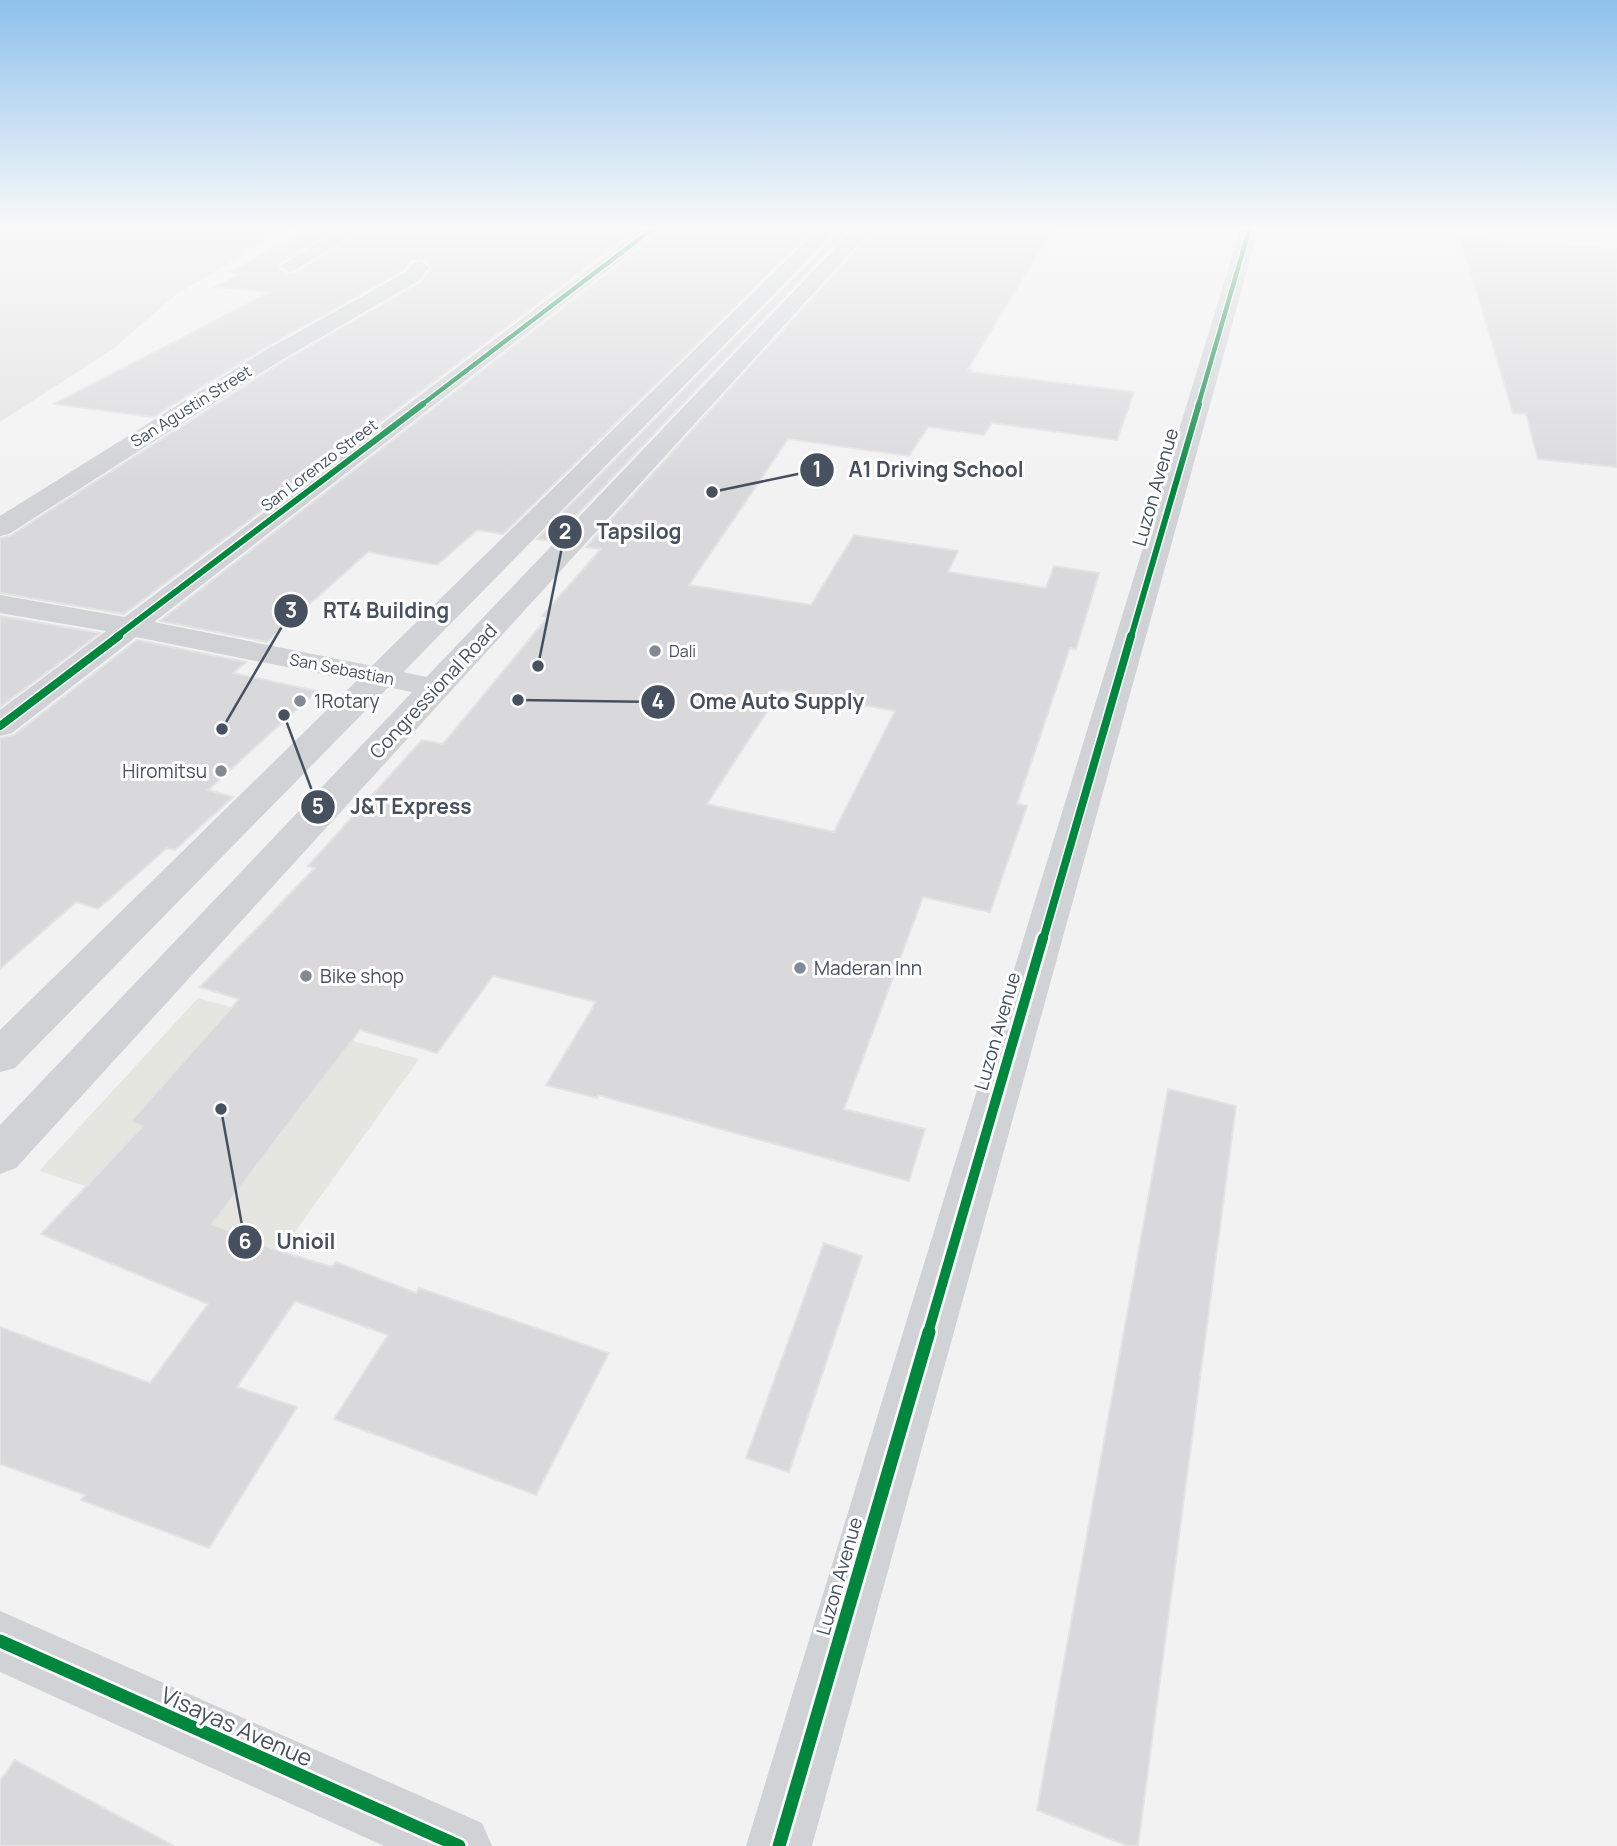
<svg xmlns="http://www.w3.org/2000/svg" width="1617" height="1846" font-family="Manrope,sans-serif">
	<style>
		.commercial { fill: #e6e6e0 }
		.education { fill: #e3e3e3 }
		.building { fill: #d9d9dc; stroke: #e3e3e4; stroke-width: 2; fill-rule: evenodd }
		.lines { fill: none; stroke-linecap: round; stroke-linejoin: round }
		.street { fill: #d0d2d5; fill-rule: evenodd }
		.secondary { fill: #d0d2d6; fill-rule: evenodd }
		.cycleway-far4-casing { stroke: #fff; stroke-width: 7 }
		.cycleway-far3-casing { stroke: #fff; stroke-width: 9 }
		.cycleway-far2-casing { stroke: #fff; stroke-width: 11 }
		.cycleway-far1-casing { stroke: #fff; stroke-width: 15 }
		.cycleway-casing { stroke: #fff; stroke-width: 18 }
		.cycleway-far4 { stroke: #00873e; stroke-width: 4.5 }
		.cycleway-far3 { stroke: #00873e; stroke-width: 6 }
		.cycleway-far2 { stroke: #00873e; stroke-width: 8 }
		.cycleway-far1 { stroke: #00873e; stroke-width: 10 }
		.cycleway { stroke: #00873e; stroke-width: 13 }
		.poi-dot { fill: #838992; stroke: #fff; stroke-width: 2.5 }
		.labels { text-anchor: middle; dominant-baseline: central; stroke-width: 6; stroke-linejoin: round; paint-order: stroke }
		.far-street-label { font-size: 16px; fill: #47505f; stroke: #fff }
		.far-poi-label { font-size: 16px; fill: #47505f; stroke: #fff; text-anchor: start }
		.street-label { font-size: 19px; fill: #47505f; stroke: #fff }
		.poi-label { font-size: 19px; fill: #47505f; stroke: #fff; text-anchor: start }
		.near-street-label { font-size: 23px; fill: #47505f; stroke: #fff }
		.leader { fill: none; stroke: #47505f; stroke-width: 2.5 }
		.callout-dot { fill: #47505f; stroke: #fff; stroke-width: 2.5 }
		.mark-label { font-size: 21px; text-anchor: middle; font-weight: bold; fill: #fff }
		.callout-label { font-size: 21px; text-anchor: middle; font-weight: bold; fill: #47505f; stroke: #fff; stroke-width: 6; stroke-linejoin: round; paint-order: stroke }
	</style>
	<rect width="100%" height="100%" fill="#f2f2f2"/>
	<path class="commercial" d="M 198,998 L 419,1059 L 282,1250 L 39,1171 Z"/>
	<path class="education" d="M 0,227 L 290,227 L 177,294 L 114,348 L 0,422 Z"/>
	<path class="building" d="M 309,227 L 339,227 L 279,264 L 279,268 L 288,274 L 297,272 L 368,227 L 640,227 L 124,614 L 0,593 L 0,538 L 10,536 L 281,363 L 421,282 L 431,269 L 430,265 L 421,259 L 412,260 L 404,270 L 263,349 L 153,417 L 54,404 L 270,292 L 215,287 L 237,274 L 229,273 Z
		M 667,227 L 816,227 L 503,534 L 477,530 L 437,565 L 368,552 L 267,642 L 160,621 Z
		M 831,227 L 851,227 L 552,541 L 537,539 L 832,239 L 836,233 Z
		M 877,227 L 1054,227 L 968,369 L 972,370 L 971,372 L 1134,392 L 1117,440 L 992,423 L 984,435 L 928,427 L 909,456 L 788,439 L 689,585 L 811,605 L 854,535 L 958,551 L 948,572 L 1046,588 L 1054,566 L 1099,573 L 1076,649 L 1070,648 L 1017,804 L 1027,806 L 990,912 L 923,897 L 844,1109 L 925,1129 L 909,1181 L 598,1095 L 597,1098 L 546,1085 L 596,1002 L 493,976 L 437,1053 L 360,1030 L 212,1224 L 276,1250 L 332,1267 L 336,1262 L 416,1293 L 419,1288 L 609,1353 L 536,1495 L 334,1419 L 388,1335 L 295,1301 L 237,1387 L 297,1407 L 209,1548 L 81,1500 L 85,1495 L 0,1464 L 0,1327 L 150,1383 L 208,1304 L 41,1234 L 143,1126 L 130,1122 L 239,999 L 200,987 L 315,868 L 308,866 L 422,740 L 443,744 L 548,617 L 542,616 L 601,549 L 586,547 ZM 781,690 L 895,711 L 834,832 L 707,804 Z
		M 1460,237 L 1617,249 L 1617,467 L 1538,459 L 1526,414 L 1513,413 Z
		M 0,616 L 100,633 L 0,707 Z
		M 137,640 L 246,662 L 233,673 L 317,691 L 208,790 L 233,797 L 175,850 L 167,848 L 98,909 L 76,902 L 0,969 L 0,738 L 14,735 Z
		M 1168,1089 L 1236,1106 L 1138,1846 L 1128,1846 L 1037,1810 Z
		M 824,1243 L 862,1256 L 789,1472 L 746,1458 Z
		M 15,1760 L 174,1846 L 0,1846 L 0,1781 Z"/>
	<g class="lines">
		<path class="street" d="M 344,227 L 366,227 L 296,270 L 289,272 L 280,266 Z
			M 644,227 L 664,227 L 154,622 L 437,679 L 448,681 L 453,688 L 448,695 L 437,697 L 136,637 L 12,733 L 0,736 L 0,710 L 106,631 L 0,613 L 0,595 L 125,617 Z
			M 420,261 L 429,267 L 420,280 L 280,361 L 9,534 L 0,536 L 0,516 L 264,351 L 406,272 L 413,263 Z"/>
		<path class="secondary" d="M 855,227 L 874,227 L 16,1168 L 0,1174 L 0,1125 Z
			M 1241,227 L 1259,227 L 812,1846 L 746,1846 Z
			M 824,228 L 830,229 L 833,233 L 830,237 L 15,1068 L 0,1072 L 0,1030 L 818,229 Z
			M 0,1611 L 482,1823 L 492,1846 L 384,1846 L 0,1672 Z"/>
		<g class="cycleway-far4-casing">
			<path id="cycleway-far4" d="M 420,406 L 655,227
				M 1198,406 L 1250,227"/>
		</g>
		<g class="cycleway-far3-casing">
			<path id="cycleway-far3" d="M 116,637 L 423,404
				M 1131,637 L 1199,404"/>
		</g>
		<g class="cycleway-far2-casing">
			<path id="cycleway-far2" d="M 0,726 L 119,636
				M 1043,940 L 1131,636"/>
		</g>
		<g class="cycleway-far1-casing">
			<path id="cycleway-far1" d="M 928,1333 L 1043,938"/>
		</g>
		<g class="cycleway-casing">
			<path id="cycleway" d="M 0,1641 L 459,1846
				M 779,1846 L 929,1332"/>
		</g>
		<use href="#cycleway-far4" class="cycleway-far4"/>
		<use href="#cycleway-far3" class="cycleway-far3"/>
		<use href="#cycleway-far2" class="cycleway-far2"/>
		<use href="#cycleway-far1" class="cycleway-far1"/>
		<use href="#cycleway" class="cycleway"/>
	</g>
	<linearGradient id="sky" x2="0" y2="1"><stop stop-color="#8ec1ec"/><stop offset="0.47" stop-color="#f9f9f9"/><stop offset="1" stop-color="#f9f9f9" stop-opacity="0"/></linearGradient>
	<rect width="1617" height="485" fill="url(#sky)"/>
	<g class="poi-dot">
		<circle cx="655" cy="651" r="7"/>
		<circle cx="300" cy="701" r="7"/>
		<circle cx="221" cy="771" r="7"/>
		<circle cx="800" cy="968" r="7"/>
		<circle cx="306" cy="976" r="7"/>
	</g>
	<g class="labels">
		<g class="far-street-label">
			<text transform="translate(191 406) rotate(-32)">San Agustin Street</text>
			<text transform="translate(319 465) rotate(-37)">San Lorenzo Street</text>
			<text transform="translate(342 669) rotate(11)">San Sebastian</text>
		</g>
		<g class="far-poi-label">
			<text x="669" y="651">Dali</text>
		</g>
		<g class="street-label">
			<text transform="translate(1155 487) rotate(-74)">Luzon Avenue</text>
			<text transform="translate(433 691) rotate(-47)">Congressional Road</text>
			<text transform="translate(997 1031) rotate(-74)">Luzon Avenue</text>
			<text transform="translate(839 1576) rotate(-74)">Luzon Avenue</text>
		</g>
		<g class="poi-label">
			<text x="314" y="701">1Rotary</text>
			<text x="207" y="771" text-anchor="end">Hiromitsu</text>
			<text x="814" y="968">Maderan Inn</text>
			<text x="320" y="976">Bike shop</text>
		</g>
		<g class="near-street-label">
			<text transform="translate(237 1726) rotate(24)">Visayas Avenue</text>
		</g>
	</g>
	<path class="leader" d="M712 492L817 470M538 666L565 532M222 729L291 611M518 700L658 702M284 715L318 807M221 1109L245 1242"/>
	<g class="callout-dot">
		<circle cx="712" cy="492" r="7"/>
		<circle cx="538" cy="666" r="7"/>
		<circle cx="222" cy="729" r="7"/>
		<circle cx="518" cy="700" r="7"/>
		<circle cx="284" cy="715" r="7"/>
		<circle cx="221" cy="1109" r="7"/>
		<circle cx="817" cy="470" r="18"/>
		<circle cx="565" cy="532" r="18"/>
		<circle cx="291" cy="611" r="18"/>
		<circle cx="658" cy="702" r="18"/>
		<circle cx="318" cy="807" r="18"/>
		<circle cx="245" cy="1242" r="18"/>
	</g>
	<g class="mark-label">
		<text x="817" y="477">1</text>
		<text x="565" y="539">2</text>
		<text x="291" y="618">3</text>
		<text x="658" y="709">4</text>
		<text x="318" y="814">5</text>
		<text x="245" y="1249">6</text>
	</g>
	<g class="callout-label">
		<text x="936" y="477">A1 Driving School</text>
		<text x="639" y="539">Tapsilog</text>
		<text x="386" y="618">RT4 Building</text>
		<text x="777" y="709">Ome Auto Supply</text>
		<text x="411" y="814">J&amp;T Express</text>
		<text x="306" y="1249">Unioil</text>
	</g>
</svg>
